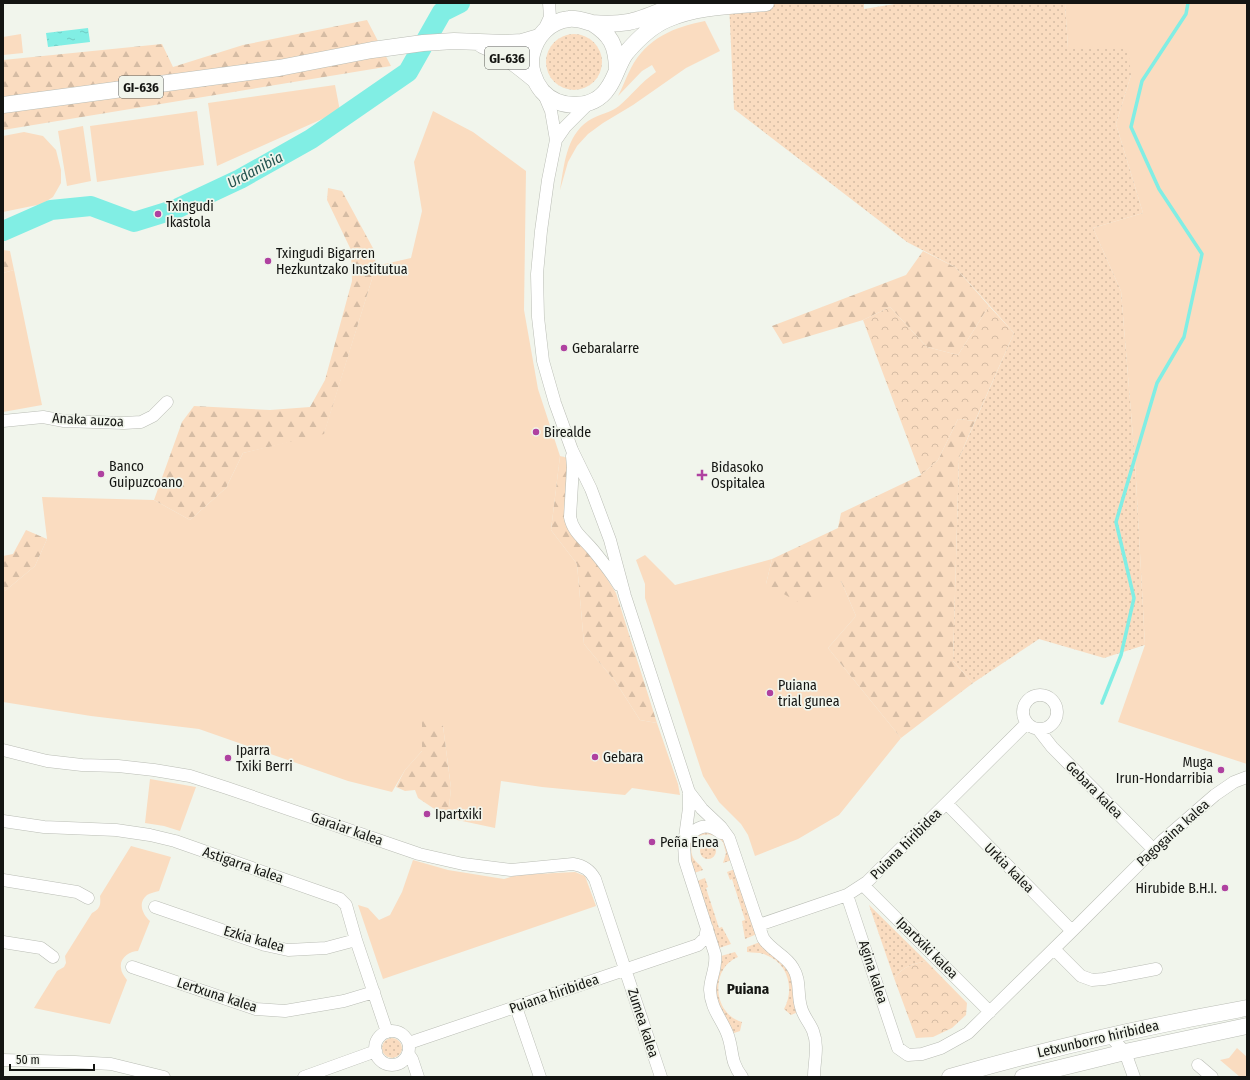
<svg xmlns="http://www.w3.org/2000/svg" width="1250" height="1080" font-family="'Fira Sans Condensed',sans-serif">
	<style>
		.grass { fill: #fadcc0 }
		.forest { fill: url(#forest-firs) }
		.park { fill: url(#park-crowns) }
		.garden { fill: url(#garden-dots) }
		.water { fill: url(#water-ripples) }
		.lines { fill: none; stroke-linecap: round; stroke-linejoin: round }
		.stream { stroke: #81eee4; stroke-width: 3.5 }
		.river { stroke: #81eee4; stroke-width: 20 }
		.minor-casing { stroke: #babdb5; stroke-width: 13 }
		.major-casing { stroke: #babdb5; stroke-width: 17 }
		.minor { stroke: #fff; stroke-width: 12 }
		.major { stroke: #fff; stroke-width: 16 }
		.poi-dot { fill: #af41a0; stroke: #f1f5ec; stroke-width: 1.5 }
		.labels { text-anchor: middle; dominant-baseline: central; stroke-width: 3.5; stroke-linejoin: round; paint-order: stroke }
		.shield { fill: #f1f5ec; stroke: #565853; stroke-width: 1 }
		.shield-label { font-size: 13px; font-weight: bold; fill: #141512 }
		.poi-label { font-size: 14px; fill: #141512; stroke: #f1f5ec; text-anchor: start }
		.street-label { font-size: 14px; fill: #141512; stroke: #f1f5ec }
		.water-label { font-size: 15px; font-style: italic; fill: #245450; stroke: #f1f5ec }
		.neighbourhood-label { font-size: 15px; font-weight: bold; fill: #141512; stroke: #f1f5ec }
	</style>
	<defs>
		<pattern id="forest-firs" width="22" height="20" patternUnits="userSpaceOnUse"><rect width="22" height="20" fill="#fadcc0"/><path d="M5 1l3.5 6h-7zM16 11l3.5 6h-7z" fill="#d5bca4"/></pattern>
		<pattern id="park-crowns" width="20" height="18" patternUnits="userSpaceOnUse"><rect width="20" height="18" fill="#fadcc0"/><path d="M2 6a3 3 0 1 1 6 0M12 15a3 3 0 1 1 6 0" fill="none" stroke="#d5bca4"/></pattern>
		<pattern id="garden-dots" width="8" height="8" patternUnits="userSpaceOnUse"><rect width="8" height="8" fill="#fadcc0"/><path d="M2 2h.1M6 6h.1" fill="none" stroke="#d5bca4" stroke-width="1.8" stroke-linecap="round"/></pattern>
		<pattern id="water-ripples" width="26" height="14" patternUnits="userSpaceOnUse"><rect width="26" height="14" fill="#81eee4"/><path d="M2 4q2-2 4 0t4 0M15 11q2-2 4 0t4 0" fill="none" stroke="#6fcbc3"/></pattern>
	</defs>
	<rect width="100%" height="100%" fill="#f1f5ec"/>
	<path class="grass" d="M 1065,3 L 1247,3 L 1247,764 L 1118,722 L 1145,645 L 1135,461 L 1121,291 L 1093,228 L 1143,213 L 1116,124 L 1131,75 L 1068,48 Z
		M 705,21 L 720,51 L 686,68 L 633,105 L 603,123 L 588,134 L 577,146 L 568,162 L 560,190 C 564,166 566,136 588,121 C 598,114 611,113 619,106 C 632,95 641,82 656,72 L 652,65 L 642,71 L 618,96 C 623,87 626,77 631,68 C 647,38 674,27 705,21 Z
		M 21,34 L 23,53 L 3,55 L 3,37 Z
		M 335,85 L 340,111 L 217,166 L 208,103 Z
		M 197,111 L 204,165 L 97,182 L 90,126 Z
		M 433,111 L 473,132 L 526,171 L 524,310 L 538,389 L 560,456 L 551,530 L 577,564 L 584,644 L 615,681 L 640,720 L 657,723 L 678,784 L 680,795 L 632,788 L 625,795 L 542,787 L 501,781 L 495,828 L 448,818 L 451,788 L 443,726 L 422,720 L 422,751 L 405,770 L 392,792 L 348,781 L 199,729 L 91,716 L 3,702 L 3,591 L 5,591 L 35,566 L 47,539 L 42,497 L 154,500 L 190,520 L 226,488 L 243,453 L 324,433 L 376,266 L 411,258 L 422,211 L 414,162 Z
		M 83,126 L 91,181 L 67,186 L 58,131 Z
		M 24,132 L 43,136 L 56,150 L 61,170 L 61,183 L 53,197 L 42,204 L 3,212 L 3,136 Z
		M 14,270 L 42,405 L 3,412 L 3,273 Z
		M 645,555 L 675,585 L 772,559 L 766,584 L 841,581 L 856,616 L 828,648 L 901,738 L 839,815 L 798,839 L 755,856 L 748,835 L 741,824 L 719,802 L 703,776 L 645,598 L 645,584 L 636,560 Z
		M 150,779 L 196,787 L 180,831 L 164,826 L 145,823 Z
		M 131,846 L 171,857 L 159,891 C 155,892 150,893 147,895 C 137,903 143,915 150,921 L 138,951 C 130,951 119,958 121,968 C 121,972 124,976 127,980 L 110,1024 L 34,1008 L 57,971 L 64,967 L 66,963 L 65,956 L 92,913 C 100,909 101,905 100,896 Z
		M 413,860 L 448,870 L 504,879 L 517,875 L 575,872 L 585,876 L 596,906 L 383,979 L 358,905 L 368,908 L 379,920 L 390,915 L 402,892 Z
		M 1237,1048 L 1247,1057 L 1247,1077 L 1240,1077 L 1220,1060 L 1229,1058 Z"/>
	<path class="forest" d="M 367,20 L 391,66 L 3,130 L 3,60 L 162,44 L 173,67 L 243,45 Z
		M 328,188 L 342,191 L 374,250 L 376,266 L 324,434 L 243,453 L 226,488 L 190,520 L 154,500 L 182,422 L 194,406 L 270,410 L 310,407 L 325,380 L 352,281 L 351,250 L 327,200 Z
		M 3,250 L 10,251 L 14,270 L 3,273 Z
		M 923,251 L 955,267 L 989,306 L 958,355 L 927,347 L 890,307 L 863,320 L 783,344 L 772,326 L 906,275 Z
		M 958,419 L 975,421 L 959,458 L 953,661 L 973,683 L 901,738 L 828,648 L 856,616 L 841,581 L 805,606 L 766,584 L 772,559 L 838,528 L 841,513 L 921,475 L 938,460 Z
		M 560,456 L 568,458 L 565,512 L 616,593 L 657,723 L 640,720 L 615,681 L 584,644 L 577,564 L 551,530 Z
		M 26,530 L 47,539 L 35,566 L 5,591 L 3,591 L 3,556 L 13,554 Z
		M 422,720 L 434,720 L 443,726 L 451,788 L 448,818 L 418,798 L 415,790 L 405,791 L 396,787 L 405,770 L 422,751 Z"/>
	<path class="park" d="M 989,306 L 1014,333 L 975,421 L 958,419 L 938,460 L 921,475 L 863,320 L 890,307 L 927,347 L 958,355 Z
		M 926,961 L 967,1003 L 966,1015 L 952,1028 L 933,1037 L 916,1038 L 894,978 C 903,967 912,964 926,961 Z"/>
	<path class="garden" d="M 729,3 L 864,3 L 864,9 L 901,3 L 1065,3 L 1068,48 L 1128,48 L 1131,75 L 1116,124 L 1143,213 L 1093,228 L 1121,291 L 1135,461 L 1145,645 L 1104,658 L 1039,639 L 973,683 L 953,661 L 959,458 L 1014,333 L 955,267 L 907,242 L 734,109 Z
		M546 62a28 28 0 1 1 56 0a28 28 0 1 1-56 0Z
		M 703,831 L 722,836 L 732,860 L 723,863 L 726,853 L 723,842 C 709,827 687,836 692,855 C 694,862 701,864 703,870 L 694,873 L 688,850 L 691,840 Z
		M700 851a8 8 0 1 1 16 0a8 8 0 1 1-16 0Z
		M 735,869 L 757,934 L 745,939 L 742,921 L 745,920 L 732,879 L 730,880 L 727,872 Z
		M 705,878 L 708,887 L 706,888 L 719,928 L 722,927 L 731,944 L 719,948 L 697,881 Z
		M 869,905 L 926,961 C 912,964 903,967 894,978 Z
		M 760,942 L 775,954 L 791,972 L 798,1012 L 791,1015 L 784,1009 C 795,989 788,963 766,955 C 760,952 754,953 747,952 L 747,947 Z
		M 735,952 L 738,957 C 717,965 713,993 725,1010 C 729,1016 735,1020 742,1022 L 740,1031 L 731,1034 L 714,995 L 722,959 L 721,956 Z
		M382 1048a10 10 0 1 1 20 0a10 10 0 1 1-20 0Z"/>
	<path class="water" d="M 88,28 L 90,42 L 48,47 L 46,33 Z"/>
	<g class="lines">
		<path class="stream" d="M 1102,703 L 1121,655 L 1134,598 L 1116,522 L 1157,383 L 1184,337 L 1202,254 L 1159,189 L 1131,127 L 1142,81 L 1186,14 L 1188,3"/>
		<path class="river" d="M 3,231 L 51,210 L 91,206 L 134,222 L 176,209 L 240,179 L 311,139 L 408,72 L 442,12 L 460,3"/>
		<g class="minor-casing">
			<path id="minor" d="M 544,30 L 550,17 L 549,3
				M 543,92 L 551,111 L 556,140 L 548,180 L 541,231 L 537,274 L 538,317 L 543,361 L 555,403 L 572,450 L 591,489 L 610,540 L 625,596 L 689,792 L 689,808 L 684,844 L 685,861 L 715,954 C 717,968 710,978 710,990 C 711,1009 721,1018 727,1033 C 734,1050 729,1060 742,1077
				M 556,140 L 565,127 L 590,102
				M 3,421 L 43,417 L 64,421 L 124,423 L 141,422 L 153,416 L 167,402
				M 572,456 L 573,467 L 570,517 C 573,532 583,538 593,550 C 602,561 611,572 619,585
				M1023 712a17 17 0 1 1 34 0a17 17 0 1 1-34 0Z
				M 1038,729 L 1052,747 L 1153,849
				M 3,750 L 47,761 L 82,765 L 118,766 L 154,770 L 190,776 L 227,788 L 419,854 L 463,864 L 511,870 L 573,864 C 584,866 590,870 595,879 L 661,1077
				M 689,792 L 702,809 L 721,827 L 729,838 L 763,938 C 771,951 786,955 793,968 C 801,980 797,994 801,1007 C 803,1016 810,1023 813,1031 C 819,1047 814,1061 814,1077
				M 947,804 L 1072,931
				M 3,821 L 44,827 L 116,830 L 150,835 L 175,841 L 340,899 L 346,905 L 356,940 L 387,1032
				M 685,840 C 696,827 706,821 721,833
				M 3,880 L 77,892 L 88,898
				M 863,885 L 990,1012
				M 847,895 L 898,1048 L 908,1055 L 922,1054 L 941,1048 L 968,1033 L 1072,931 L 1162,841 L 1215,795 L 1234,782 L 1247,777
				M 155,907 L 265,945 L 288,950 L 326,948 L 356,940
				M 759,925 L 847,895 L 867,882 L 1027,723
				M 3,942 L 41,948 L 53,957
				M 1054,949 L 1081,976 L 1092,980 L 1104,979 L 1156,969
				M 132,967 L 256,1009 L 285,1011 L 344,1001 L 374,992
				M 516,1007 L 540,1077
				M375 1048a17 17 0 1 1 34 0a17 17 0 1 1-34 0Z
				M 1110,1036 L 1125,1052 L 1134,1077
				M 409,1043 L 698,945 L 705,938 L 707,928
				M 408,1053 L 412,1059 L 418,1077
				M 3,1060 L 75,1062 L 111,1064 L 164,1077
				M 1198,1065 L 1212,1077
				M 304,1077 L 376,1051"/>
		</g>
		<g class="major-casing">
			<path id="major" d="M 680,3 C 663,10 646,18 629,22 C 617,24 604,24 592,23 C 584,21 577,18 569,19 C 549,21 536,37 532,54 C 529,67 534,81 542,91 C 559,110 594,110 608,88 C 616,77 618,64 626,53 C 637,40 651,26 668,19 C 698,6 734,6 766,3
				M 592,23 C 611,35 616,45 617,68
				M 482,45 C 502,53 518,66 535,80
				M 3,105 L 279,68 L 372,50 L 423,43 L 454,41 L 505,43 L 522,42 L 539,37
				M 950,1077 C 1047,1049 1147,1026 1247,1008
				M 1023,1077 L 1125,1052 L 1247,1026"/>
		</g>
		<use href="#minor" class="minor"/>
		<use href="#major" class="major"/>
	</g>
	<g class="poi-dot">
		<circle cx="158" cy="214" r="4"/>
		<circle cx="268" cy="261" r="4"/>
		<circle cx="564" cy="348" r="4"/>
		<circle cx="536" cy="432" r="4"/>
		<circle cx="101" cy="474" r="4"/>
		<path d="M700 469h4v4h4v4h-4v4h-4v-4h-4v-4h4z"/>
		<circle cx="770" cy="693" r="4"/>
		<circle cx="595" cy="757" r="4"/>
		<circle cx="228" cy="758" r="4"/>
		<circle cx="1221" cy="770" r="4"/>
		<circle cx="427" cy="814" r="4"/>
		<circle cx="652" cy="842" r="4"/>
		<circle cx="1225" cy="888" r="4"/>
	</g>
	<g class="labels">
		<g class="shield">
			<rect x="485" y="47" width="44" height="22" rx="3"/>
			<rect x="119" y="76" width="44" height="22" rx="3"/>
		</g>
		<g class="shield-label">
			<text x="507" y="58">GI-636</text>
			<text x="141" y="87">GI-636</text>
		</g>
		<g class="poi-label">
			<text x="166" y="206">Txingudi<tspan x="166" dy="16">Ikastola</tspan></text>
			<text x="276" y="253">Txingudi Bigarren<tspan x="276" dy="16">Hezkuntzako Institutua</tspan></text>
			<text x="572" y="348">Gebaralarre</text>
			<text x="544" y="432">Birealde</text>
			<text x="109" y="466">Banco<tspan x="109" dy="16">Guipuzcoano</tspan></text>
			<text x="711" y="467">Bidasoko<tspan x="711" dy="16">Ospitalea</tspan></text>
			<text x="778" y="685">Puiana<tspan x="778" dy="16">trial gunea</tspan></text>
			<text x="236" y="750">Iparra<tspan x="236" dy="16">Txiki Berri</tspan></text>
			<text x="603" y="757">Gebara</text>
			<text x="1213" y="762" text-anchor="end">Muga<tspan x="1213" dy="16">Irun-Hondarribia</tspan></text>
			<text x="435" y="814">Ipartxiki</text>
			<text x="660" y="842">Peña Enea</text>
			<text x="1217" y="888" text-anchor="end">Hirubide B.H.I.</text>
		</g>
		<g class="street-label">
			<text transform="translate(88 420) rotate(3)">Anaka auzoa</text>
			<text transform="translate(1094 790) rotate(45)">Gebara kalea</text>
			<text transform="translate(347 829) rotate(19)">Garaiar kalea</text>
			<text transform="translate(1173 833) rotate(-42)">Pagogaina kalea</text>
			<text transform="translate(906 844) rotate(-45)">Puiana hiribidea</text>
			<text transform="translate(243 865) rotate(19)">Astigarra kalea</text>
			<text transform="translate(1009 868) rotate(45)">Urkia kalea</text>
			<text transform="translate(254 939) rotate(16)">Ezkia kalea</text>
			<text transform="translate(927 948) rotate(45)">Ipartxiki kalea</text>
			<text transform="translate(873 972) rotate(72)">Agina kalea</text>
			<text transform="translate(554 994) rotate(-19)">Puiana hiribidea</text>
			<text transform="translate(217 995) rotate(18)">Lertxuna kalea</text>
			<text transform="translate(643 1023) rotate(72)">Zumea kalea</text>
			<text transform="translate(1098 1039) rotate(-13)">Letxunborro hiribidea</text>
		</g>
		<g class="water-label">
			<text transform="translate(255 170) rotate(-28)">Urdanibia</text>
		</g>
		<g class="neighbourhood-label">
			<text x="748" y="989">Puiana</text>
		</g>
	</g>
	<rect width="1250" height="1080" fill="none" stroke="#141512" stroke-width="8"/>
	<path d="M10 1064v6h84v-6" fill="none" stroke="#141512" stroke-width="2"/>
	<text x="16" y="1064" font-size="12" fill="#141512" stroke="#f1f5ec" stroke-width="3" paint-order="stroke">50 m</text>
</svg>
